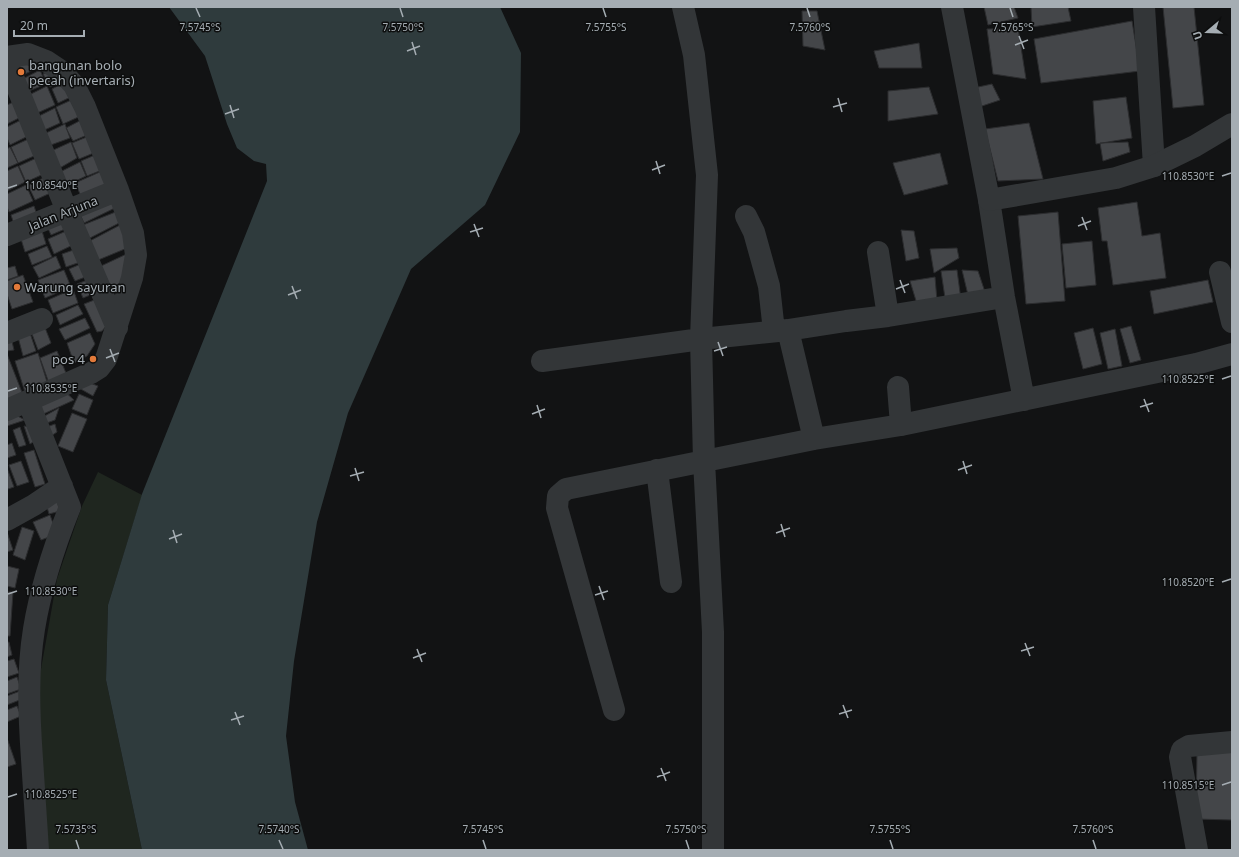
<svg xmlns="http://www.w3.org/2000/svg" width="1239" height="857" font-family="'Noto Sans',sans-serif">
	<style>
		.green { fill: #1f261f }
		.water { fill: #2f3b3d }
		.building { fill: #444649; stroke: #2c2d2f }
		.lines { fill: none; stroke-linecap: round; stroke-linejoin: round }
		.minor { stroke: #333638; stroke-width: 22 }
		.tertiary { stroke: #333638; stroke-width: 22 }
		.ticks { fill: none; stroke: #a5adb3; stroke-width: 1.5 }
		.poi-dot { fill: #e37a3a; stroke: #0d0e0e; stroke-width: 1.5 }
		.labels { text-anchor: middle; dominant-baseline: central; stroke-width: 3; stroke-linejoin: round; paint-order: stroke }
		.poi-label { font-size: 13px; fill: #a5adb3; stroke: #0d0e0e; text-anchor: start }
		.street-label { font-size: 13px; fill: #a5adb3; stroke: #0d0e0e }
		.ticks-label { font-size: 10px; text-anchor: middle; fill: #a5adb3; stroke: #0d0e0e; stroke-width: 3; stroke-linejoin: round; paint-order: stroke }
	</style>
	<rect width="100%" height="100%" fill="#121314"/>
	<path class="green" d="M 98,472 L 142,495 L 108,605 L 106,680 L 142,850 L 44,850 L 33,714 L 57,579 L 82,506 Z"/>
	<path class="water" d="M 169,7 L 500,7 L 521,53 L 520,132 L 485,205 L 411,269 L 348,413 L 317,522 L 294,661 L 286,736 L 295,802 L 308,850 L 142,850 L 106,680 L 108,605 L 142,494 L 267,181 L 266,164 L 254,161 L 237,148 L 227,124 L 205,56 Z"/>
	<path class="building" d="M 984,7 L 1014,7 L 1018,18 L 988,25 Z
		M 1031,7 L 1068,7 L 1071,21 L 1032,27 Z
		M 1163,7 L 1197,7 L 1194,7 L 1204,105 L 1173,108 Z
		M 802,11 L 817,11 L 825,50 L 803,46 Z
		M 1132,21 L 1140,71 L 1041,83 L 1034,39 Z
		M 1018,28 L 1026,79 L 993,74 L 987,29 Z
		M 919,43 L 922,68 L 879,68 L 874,51 Z
		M 9,61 L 41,66 L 17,78 Z
		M 54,69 L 66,78 L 50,87 L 43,74 Z
		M 40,70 L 46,84 L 24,93 L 19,81 Z
		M 67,81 L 77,94 L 58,103 L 52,89 Z
		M 992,84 L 1000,100 L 973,109 L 969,89 Z
		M 47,86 L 55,105 L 35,114 L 27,96 Z
		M 929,87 L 938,114 L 888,121 L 888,91 Z
		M 78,97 L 85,114 L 63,124 L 56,107 Z
		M 1126,97 L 1132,138 L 1096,144 L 1093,101 Z
		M 20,99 L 27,114 L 7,124 L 7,105 Z
		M 55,108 L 60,123 L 40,132 L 33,119 Z
		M 89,116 L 94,132 L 73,141 L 66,128 Z
		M 27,117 L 34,133 L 10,145 L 7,138 L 7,127 Z
		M 1029,123 L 1043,179 L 998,181 L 985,129 Z
		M 65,124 L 70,138 L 48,146 L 44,134 Z
		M 94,134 L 101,150 L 79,159 L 72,143 Z
		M 35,136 L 43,152 L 18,163 L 11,147 Z
		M 71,142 L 77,158 L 58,169 L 49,152 Z
		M 1128,142 L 1130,152 L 1103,161 L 1100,143 Z
		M 10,147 L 18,163 L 7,168 L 7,149 Z
		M 102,152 L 107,168 L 87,176 L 81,161 Z
		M 940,153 L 948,184 L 904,195 L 893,163 Z
		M 43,155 L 50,171 L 26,182 L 19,166 Z
		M 80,162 L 86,176 L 65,186 L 58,173 Z
		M 18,166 L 25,182 L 7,191 L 7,171 Z
		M 102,171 L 108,184 L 81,196 L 75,183 Z
		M 50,175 L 57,190 L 35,200 L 28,185 Z
		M 26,185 L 33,201 L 9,212 L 7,207 L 7,194 Z
		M 113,193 L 119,206 L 84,223 L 78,210 Z
		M 1137,202 L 1142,236 L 1160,233 L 1166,278 L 1113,285 L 1107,241 L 1102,241 L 1098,208 Z
		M 34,206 L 39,221 L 16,230 L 11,215 Z
		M 118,211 L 123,221 L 88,239 L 83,225 Z
		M 1058,212 L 1065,301 L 1026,304 L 1018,216 Z
		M 68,215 L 72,226 L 51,235 L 46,224 Z
		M 122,224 L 132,246 L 91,263 L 84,244 Z
		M 73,228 L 79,242 L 54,254 L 48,239 Z
		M 901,230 L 914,231 L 919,258 L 906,261 Z
		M 42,231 L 46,244 L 25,252 L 21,239 Z
		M 1092,241 L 1096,285 L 1066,288 L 1062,244 Z
		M 47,246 L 52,257 L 32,265 L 28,254 Z
		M 82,247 L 86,260 L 66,267 L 62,254 Z
		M 957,248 L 959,258 L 934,273 L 930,249 Z
		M 133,251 L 124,300 L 112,290 L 101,266 Z
		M 56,256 L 61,268 L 39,278 L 33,267 Z
		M 88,261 L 93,274 L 75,281 L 69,269 Z
		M 15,266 L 18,276 L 7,280 L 7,268 Z
		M 64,270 L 71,287 L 45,298 L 38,280 Z
		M 957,270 L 961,300 L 945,298 L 941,271 Z
		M 962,270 L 978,271 L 985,292 L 968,295 Z
		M 23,275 L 33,302 L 12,309 L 7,294 L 7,281 Z
		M 95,277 L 100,291 L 83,298 L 77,284 Z
		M 935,277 L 937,301 L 917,304 L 910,281 Z
		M 1208,280 L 1213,302 L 1154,314 L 1150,291 Z
		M 73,289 L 78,303 L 53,313 L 48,300 Z
		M 102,297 L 112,319 L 102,331 L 97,332 L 84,304 Z
		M 78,305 L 83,314 L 60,325 L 56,315 Z
		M 85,318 L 90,328 L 65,340 L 59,329 Z
		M 42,320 L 51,343 L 38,350 L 29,326 Z
		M 1131,326 L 1141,360 L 1130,363 L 1120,329 Z
		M 28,327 L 36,351 L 23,356 L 17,333 Z
		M 1093,328 L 1102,364 L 1083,369 L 1074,333 Z
		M 1115,329 L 1122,366 L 1108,369 L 1100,333 Z
		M 10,333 L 14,350 L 7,351 L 7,334 Z
		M 90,333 L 95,344 L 87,356 L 74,363 L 67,343 Z
		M 57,351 L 68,378 L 50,386 L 40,358 Z
		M 38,353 L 48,385 L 25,392 L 15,361 Z
		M 7,354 L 23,395 L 7,401 Z
		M 82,380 L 98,386 L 93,396 L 72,384 Z
		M 61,388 L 74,400 L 39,416 L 33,401 Z
		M 79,394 L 93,400 L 87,415 L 72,409 Z
		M 59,408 L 55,420 L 44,424 L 41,418 Z
		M 10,412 L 25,420 L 7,426 L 7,413 Z
		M 72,413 L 87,419 L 73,452 L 58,446 Z
		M 55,424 L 57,432 L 48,438 L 44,428 Z
		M 24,426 L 33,427 L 39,438 L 30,444 Z
		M 20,427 L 26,445 L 19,447 L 13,430 Z
		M 12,443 L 16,455 L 7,458 L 7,445 Z
		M 34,450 L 45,484 L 35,487 L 24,453 Z
		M 21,461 L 29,482 L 17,486 L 9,465 Z
		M 7,468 L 14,487 L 8,489 L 7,487 Z
		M 56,497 L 60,511 L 49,514 L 45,500 Z
		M 50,515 L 57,534 L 41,540 L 33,522 Z
		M 22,527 L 34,531 L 25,560 L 13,555 Z
		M 7,532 L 13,550 L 7,552 Z
		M 7,566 L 19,569 L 15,588 L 7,586 Z
		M 7,592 L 13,592 L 10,636 L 7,636 Z
		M 7,642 L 9,642 L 12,655 L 7,657 Z
		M 14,659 L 19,673 L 7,677 L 7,661 Z
		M 17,677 L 21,689 L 7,694 L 7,681 Z
		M 20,691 L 22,699 L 7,705 L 7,696 Z
		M 17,706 L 21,716 L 7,722 L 7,710 Z
		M 7,738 L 16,764 L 7,767 Z
		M 1197,751 L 1232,751 L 1232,820 L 1196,819 Z"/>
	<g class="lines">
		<path class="minor" d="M 683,7 L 694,55 L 707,175 L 701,339 L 704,461 L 713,632 L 713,850
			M 1144,7 L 1154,166
			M 7,57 L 28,54 L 46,61 L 61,71 L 74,85 L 85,107 L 118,190 L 133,233 L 136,255 L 132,278 L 106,359 L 99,368 L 91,373 L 7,410
			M 7,62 L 67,211 L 117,328
			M 989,200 L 1004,297 L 1024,400
			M 746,216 L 754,232 L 769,286 L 774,331
			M 7,235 L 118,190
			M 878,252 L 888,316
			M 1220,272 L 1232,322
			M 788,330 L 814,439
			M 7,333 L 42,319
			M 542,361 L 701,339 L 788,330 L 846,321 L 888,316 L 1004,297
			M 898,387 L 901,425
			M 28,401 L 70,507 C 54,547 41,586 34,629 C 27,672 29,716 32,759 C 34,789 36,820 38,850
			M 657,470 L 671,582
			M 7,520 L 34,505 L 62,486
			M 614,710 L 557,508 L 558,496 L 566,489 L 814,439 L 901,425 L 1196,364 L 1232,354
			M 1197,850 L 1180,757 L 1182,750 L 1189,746 L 1232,742"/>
		<path class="tertiary" d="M 952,7 L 989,200 L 1116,178 L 1154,166 L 1195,146 L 1232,124"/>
	</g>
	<path class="ticks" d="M 196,8 L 200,17M 400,8 L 403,17M 603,8 L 606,17M 807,8 L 810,17M 1010,8 L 1013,17M 1019,36 L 1024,49M 412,42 L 416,55M 1015,45 L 1028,40M 407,51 L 420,46M 838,98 L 842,112M 230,105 L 234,118M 833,107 L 847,103M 225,114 L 239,109M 656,161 L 660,174M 652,170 L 665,165M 1222,176 L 1231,173M 8,188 L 17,185M 1082,217 L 1087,230M 474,224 L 479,237M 1078,226 L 1091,221M 470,232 L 483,228M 900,280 L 905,293M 292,286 L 297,299M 896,289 L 909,284M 288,295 L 301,290M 718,342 L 723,356M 110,349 L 115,362M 714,351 L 727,347M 106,358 L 119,353M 1222,379 L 1231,376M 8,391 L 17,388M 1144,399 L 1149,412M 537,405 L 541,418M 1140,407 L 1153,403M 532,414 L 545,409M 963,461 L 967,474M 355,468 L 359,481M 958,470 L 972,465M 350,476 L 364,472M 781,524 L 785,537M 173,530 L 177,543M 776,533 L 790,528M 169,539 L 182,534M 1222,582 L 1231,579M 599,586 L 604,600M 8,594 L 17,591M 595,595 L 608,591M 1025,643 L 1030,656M 417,649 L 422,662M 1021,651 L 1034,647M 413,658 L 426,653M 843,705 L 848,718M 235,712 L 240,725M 839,714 L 852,710M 231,720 L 244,716M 661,768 L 666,781M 657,777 L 670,772M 1222,785 L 1231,782M 8,797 L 17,794M 76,840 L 79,849M 279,840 L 283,849M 483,840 L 486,849M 686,840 L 689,849M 890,840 L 893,849M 1093,840 L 1096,849"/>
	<g class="poi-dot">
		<circle cx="21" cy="72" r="4"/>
		<circle cx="17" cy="287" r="4"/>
		<circle cx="93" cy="359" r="4"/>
	</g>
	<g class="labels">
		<g class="poi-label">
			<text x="29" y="65">bangunan bolo<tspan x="29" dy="15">pecah (invertaris)</tspan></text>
			<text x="25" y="287">Warung sayuran</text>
			<text x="85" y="359" text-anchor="end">pos 4</text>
		</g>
		<g class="street-label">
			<text transform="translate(63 213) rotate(-22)">Jalan Arjuna</text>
		</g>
	</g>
	<g class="ticks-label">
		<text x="200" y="31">7.5745°S</text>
		<text x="403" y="31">7.5750°S</text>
		<text x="606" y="31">7.5755°S</text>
		<text x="810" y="31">7.5760°S</text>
		<text x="1013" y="31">7.5765°S</text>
		<text x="1188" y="180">110.8530°E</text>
		<text x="51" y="189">110.8540°E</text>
		<text x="1188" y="383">110.8525°E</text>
		<text x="51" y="392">110.8535°E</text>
		<text x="1188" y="586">110.8520°E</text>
		<text x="51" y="595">110.8530°E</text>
		<text x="1188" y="789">110.8515°E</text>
		<text x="51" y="798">110.8525°E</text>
		<text x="76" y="833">7.5735°S</text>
		<text x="279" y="833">7.5740°S</text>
		<text x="483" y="833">7.5745°S</text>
		<text x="686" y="833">7.5750°S</text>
		<text x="890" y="833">7.5755°S</text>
		<text x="1093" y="833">7.5760°S</text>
	</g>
	<rect width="1239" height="857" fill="none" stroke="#a5adb3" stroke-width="16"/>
	<g transform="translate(1207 32) rotate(251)" stroke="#0d0e0e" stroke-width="3" paint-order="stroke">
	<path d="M0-3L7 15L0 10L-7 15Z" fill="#a5adb3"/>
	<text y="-6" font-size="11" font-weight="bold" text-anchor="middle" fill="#a5adb3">U</text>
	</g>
	<path d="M14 30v6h70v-6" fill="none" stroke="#a5adb3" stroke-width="2"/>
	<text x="20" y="30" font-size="12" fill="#a5adb3" stroke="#0d0e0e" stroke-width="3" paint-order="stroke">20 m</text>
</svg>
